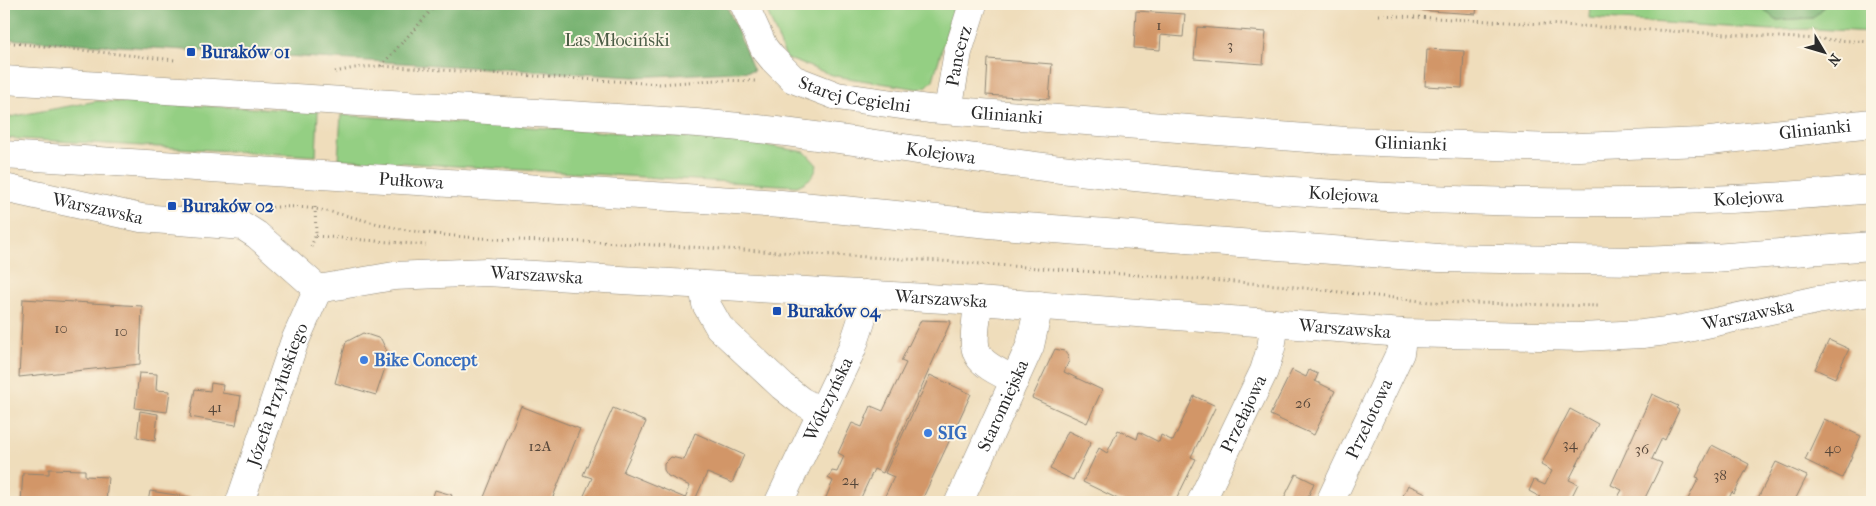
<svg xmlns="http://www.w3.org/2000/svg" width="1876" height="506" font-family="'IM FELL French Canon',serif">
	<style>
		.green { fill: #94cf83; stroke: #607d57 }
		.forest { fill: #77b271; stroke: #516e4e }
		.building { fill: #d29668 }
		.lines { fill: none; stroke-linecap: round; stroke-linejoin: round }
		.minor-casing { stroke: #8d8473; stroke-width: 29 }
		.highway-casing { stroke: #8d8473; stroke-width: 29 }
		.path { stroke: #8d8473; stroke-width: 3; stroke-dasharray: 1 4; stroke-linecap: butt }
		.minor { stroke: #fff; stroke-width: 28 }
		.highway { stroke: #fff; stroke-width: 28 }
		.transit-dot { fill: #1a4fb4; stroke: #fcf5e5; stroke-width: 2 }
		.shop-dot { fill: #3f7fe0; stroke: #fcf5e5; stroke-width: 2 }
		.labels { text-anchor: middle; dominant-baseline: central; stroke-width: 4; stroke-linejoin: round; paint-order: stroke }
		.number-label { font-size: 15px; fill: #55463a }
		.park-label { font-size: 18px; fill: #4a5c45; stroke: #fcf5e5 }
		.transit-label { font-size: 18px; font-weight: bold; fill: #164399; stroke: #fcf5e5; text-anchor: start }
		.street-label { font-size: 18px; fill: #2b2b2b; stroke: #fcf5e5 }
		.shop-label { font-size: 18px; font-weight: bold; fill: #366cbe; stroke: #fcf5e5; text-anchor: start }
	</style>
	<rect width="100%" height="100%" fill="#fcf5e5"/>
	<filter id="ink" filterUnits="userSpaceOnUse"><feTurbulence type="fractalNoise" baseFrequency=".02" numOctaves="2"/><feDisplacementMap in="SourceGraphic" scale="10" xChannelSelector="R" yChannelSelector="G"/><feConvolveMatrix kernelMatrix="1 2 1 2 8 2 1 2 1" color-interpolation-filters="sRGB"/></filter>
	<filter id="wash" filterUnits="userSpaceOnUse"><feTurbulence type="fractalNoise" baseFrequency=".0096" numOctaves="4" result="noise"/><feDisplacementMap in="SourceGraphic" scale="20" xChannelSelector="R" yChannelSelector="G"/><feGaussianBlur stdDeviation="1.12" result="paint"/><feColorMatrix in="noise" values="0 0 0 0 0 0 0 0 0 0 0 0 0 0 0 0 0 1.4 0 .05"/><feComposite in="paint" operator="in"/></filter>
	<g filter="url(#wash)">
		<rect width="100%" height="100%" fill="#efddbb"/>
		<path class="green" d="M 764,4 L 955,4 L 933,80 L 927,86 L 919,89 L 835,76 L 786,58 Z
			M 1590,4 L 1757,4 L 1776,20 L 1813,18 L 1826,4 L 1872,4 L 1872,32 L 1814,29 L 1772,30 L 1589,18 Z
			M 97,101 L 318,111 L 316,156 L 4,138 L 4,118 Z
			M 341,115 L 733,140 L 805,152 L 817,165 C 815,177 808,181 797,186 L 338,159 Z"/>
		<path class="forest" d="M 4,4 L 726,4 L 754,71 L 634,77 L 4,39 Z
			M 1757,4 L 1826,4 L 1813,18 L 1776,20 Z"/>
		<g id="blocks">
			<path class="building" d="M 1414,4 L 1477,4 L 1476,14 L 1414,10 Z
				M 1136,11 L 1185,14 L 1183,37 L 1161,35 L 1160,50 L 1134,48 Z
				M 1197,27 L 1266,32 L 1263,64 L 1194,59 Z
				M 1427,49 L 1464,51 L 1462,88 L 1425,86 Z
				M 988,59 L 1052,64 L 1049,99 L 986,95 Z
				M 23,299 L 142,306 L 140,364 L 19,377 Z
				M 921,320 L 951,321 L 883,473 L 874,469 L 859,502 L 824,502 L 833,481 L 828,478 L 832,471 L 837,472 L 844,456 L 838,453 L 852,423 L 862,427 L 871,406 L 883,411 L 906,363 L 901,361 Z
				M 363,333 L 381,339 L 389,356 L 376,395 L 335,383 L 346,342 Z
				M 1829,340 L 1849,349 L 1835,378 L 1815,369 Z
				M 1055,349 L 1064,351 L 1068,356 L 1069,361 L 1064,372 L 1102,390 L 1087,423 L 1032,398 Z
				M 1292,370 L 1306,377 L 1309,370 L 1318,374 L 1315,381 L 1335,391 L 1314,435 L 1270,415 Z
				M 139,373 L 157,374 L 156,390 L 170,391 L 167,412 L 135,408 Z
				M 930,375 L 971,394 L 921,502 L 882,502 L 894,477 L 885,473 Z
				M 211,383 L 223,385 L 222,393 L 241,396 L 236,425 L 190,417 L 195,389 L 210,391 Z
				M 1652,394 L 1678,406 L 1676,408 L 1679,410 L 1665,440 L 1662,438 L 1652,459 L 1662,463 L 1643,502 L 1629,502 L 1618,497 L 1622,490 L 1611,485 Z
				M 1194,396 L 1216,406 L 1191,457 L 1196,459 L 1175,502 L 1124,502 L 1083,482 L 1099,448 L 1107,453 L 1118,430 L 1137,439 L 1139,432 L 1159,442 L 1161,435 L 1173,441 Z
				M 521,406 L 580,429 L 551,502 L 482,502 Z
				M 613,408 L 646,422 L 623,472 L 685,498 L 690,486 L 668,476 L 664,470 L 664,464 L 671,457 L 684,460 L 695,433 L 744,455 L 732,483 L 707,473 L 694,502 L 581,502 L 592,478 L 583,475 Z
				M 1570,409 L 1598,424 L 1569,480 L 1578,484 L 1569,502 L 1537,502 L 1540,497 L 1529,491 L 1534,480 L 1545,485 L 1552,471 L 1541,465 Z
				M 140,411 L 158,414 L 155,441 L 137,437 Z
				M 1824,419 L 1861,436 L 1842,478 L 1805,460 Z
				M 1068,431 L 1091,442 L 1073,480 L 1050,469 Z
				M 1712,445 L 1749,464 L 1734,494 L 1732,492 L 1727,502 L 1691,502 L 1688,499 L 1699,478 L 1696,477 Z
				M 1776,462 L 1807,476 L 1794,502 L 1756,502 Z
				M 49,469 L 85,470 L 85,476 L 108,477 L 106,502 L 21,502 L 23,473 L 49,474 Z
				M 1296,474 L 1314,483 L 1308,497 L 1316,502 L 1282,502 Z
				M 1408,485 L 1426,493 L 1421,502 L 1400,502 Z
				M 435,490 L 452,495 L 449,502 L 431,502 Z
				M 150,491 L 189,497 L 189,502 L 148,502 Z"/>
		</g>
	</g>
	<g filter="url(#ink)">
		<use href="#blocks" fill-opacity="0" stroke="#8d8473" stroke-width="1"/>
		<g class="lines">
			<g class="minor-casing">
				<g id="minor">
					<path id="s1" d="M 744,4 L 764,48 L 773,59 L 793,79 L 837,96 L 929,109 L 1346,141 L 1555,148 L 1701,142 L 1872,123"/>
					<path id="s2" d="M 948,110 L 958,52 L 973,4"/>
					<path id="s3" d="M 4,188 L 141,218 L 243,226 L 257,235 L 318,289"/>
					<path d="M 703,285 L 706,304 L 719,327 L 782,386 L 801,401 L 822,412"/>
					<path id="s4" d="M 318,289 L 394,276 L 486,272 L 978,301 L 1403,333 L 1581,337 L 1642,334 L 1683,329 L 1817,300 L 1872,292"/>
					<path d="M 978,301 C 974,352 965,357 1015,380"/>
					<path id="s5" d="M 240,502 L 294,343 L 318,289"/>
					<path id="s6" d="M 779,502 L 852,349 L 861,322 L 865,294"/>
					<path id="s7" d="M 959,502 L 1030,346 L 1039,305"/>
					<path id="s8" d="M 1201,502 L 1264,371 L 1271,348 L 1275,323"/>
					<path id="s9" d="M 1330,502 L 1400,353 L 1403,333"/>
				</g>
			</g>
			<g class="highway-casing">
				<g id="highway">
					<path id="s10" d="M 4,80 L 697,123 C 819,133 940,155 1061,169 C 1331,200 1602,215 1872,189"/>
					<path id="s11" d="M 4,155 L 781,204 L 1000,225 L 1439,258 L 1641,261 L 1714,258 L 1872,246"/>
				</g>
			</g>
			<path class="path" d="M 1379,15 L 1872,42
				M 4,42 L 175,60
				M 381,66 L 437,4
				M 335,72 L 354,68 L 380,66 L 660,84 L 716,80 L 755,81
				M 267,208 C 318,201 364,224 413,231 C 474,240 537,241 599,242 L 941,261 L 1277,285 L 1430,302 L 1598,306
				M 316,236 L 426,245
				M 311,247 L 316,234 L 315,207"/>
			<use href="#minor" class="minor"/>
			<use href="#highway" class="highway"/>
		</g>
	</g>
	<g class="transit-dot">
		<rect x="186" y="47" width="10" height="10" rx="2.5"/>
		<rect x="167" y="201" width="10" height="10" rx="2.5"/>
		<rect x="772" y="306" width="10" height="10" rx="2.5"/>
	</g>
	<g class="shop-dot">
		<circle cx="364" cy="360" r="5"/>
		<circle cx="928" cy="433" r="5"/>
	</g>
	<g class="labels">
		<g class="number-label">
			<text x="1159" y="25">1</text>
			<text x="1230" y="45">3</text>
			<text x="61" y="328">10</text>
			<text x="121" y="331">10</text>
			<text x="1303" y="403">26</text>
			<text x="215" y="407">41</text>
			<text x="1570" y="444">34</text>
			<text x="540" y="446">12A</text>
			<text x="1833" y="448">40</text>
			<text x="1642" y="449">36</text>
			<text x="1720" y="475">38</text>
			<text x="850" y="480">24</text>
		</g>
		<g class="park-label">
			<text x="617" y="40">Las Młociński</text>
		</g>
		<g class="transit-label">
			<text x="201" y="52">Buraków 01</text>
			<text x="182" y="206">Buraków 02</text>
			<text x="787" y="311">Buraków 04</text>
		</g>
		<g class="street-label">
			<text stroke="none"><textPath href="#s2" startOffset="55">Pancerz</textPath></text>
			<text stroke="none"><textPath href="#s1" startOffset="155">Starej Cegielni</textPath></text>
			<text stroke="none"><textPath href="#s1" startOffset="309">Glinianki</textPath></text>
			<text stroke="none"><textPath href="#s1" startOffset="1119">Glinianki</textPath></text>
			<text stroke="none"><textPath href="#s1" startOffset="714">Glinianki</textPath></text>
			<text stroke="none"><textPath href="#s10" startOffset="940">Kolejowa</textPath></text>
			<text stroke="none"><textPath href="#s11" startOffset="408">Pułkowa</textPath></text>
			<text stroke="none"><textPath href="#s10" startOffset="1345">Kolejowa</textPath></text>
			<text stroke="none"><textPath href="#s10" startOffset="1750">Kolejowa</textPath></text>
			<text stroke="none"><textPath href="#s3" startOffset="96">Warszawska</textPath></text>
			<text stroke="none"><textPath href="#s4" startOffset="220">Warszawska</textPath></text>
			<text stroke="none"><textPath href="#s4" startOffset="625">Warszawska</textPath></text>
			<text stroke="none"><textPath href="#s4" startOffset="1435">Warszawska</textPath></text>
			<text stroke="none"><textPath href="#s4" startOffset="1030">Warszawska</textPath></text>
			<text stroke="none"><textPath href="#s5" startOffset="114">Józefa Przyłuskiego</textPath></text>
			<text stroke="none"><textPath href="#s6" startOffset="114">Wólczyńska</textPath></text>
			<text stroke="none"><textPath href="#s7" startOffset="106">Staromiejska</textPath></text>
			<text stroke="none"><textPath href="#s8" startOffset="98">Przełajowa</textPath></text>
			<text stroke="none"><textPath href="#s9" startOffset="92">Przelotowa</textPath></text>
		</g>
		<g class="shop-label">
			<text x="374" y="360">Bike Concept</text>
			<text x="938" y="433">SIG</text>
		</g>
	</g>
	<rect width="1876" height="506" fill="none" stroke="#fcf5e5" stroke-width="20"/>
	<g transform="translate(1824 52) rotate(128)" stroke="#fcf5e5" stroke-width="4" paint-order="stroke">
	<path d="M0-4L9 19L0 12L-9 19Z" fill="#2b2b2b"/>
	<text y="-8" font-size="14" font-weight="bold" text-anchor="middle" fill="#2b2b2b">N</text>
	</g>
</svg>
